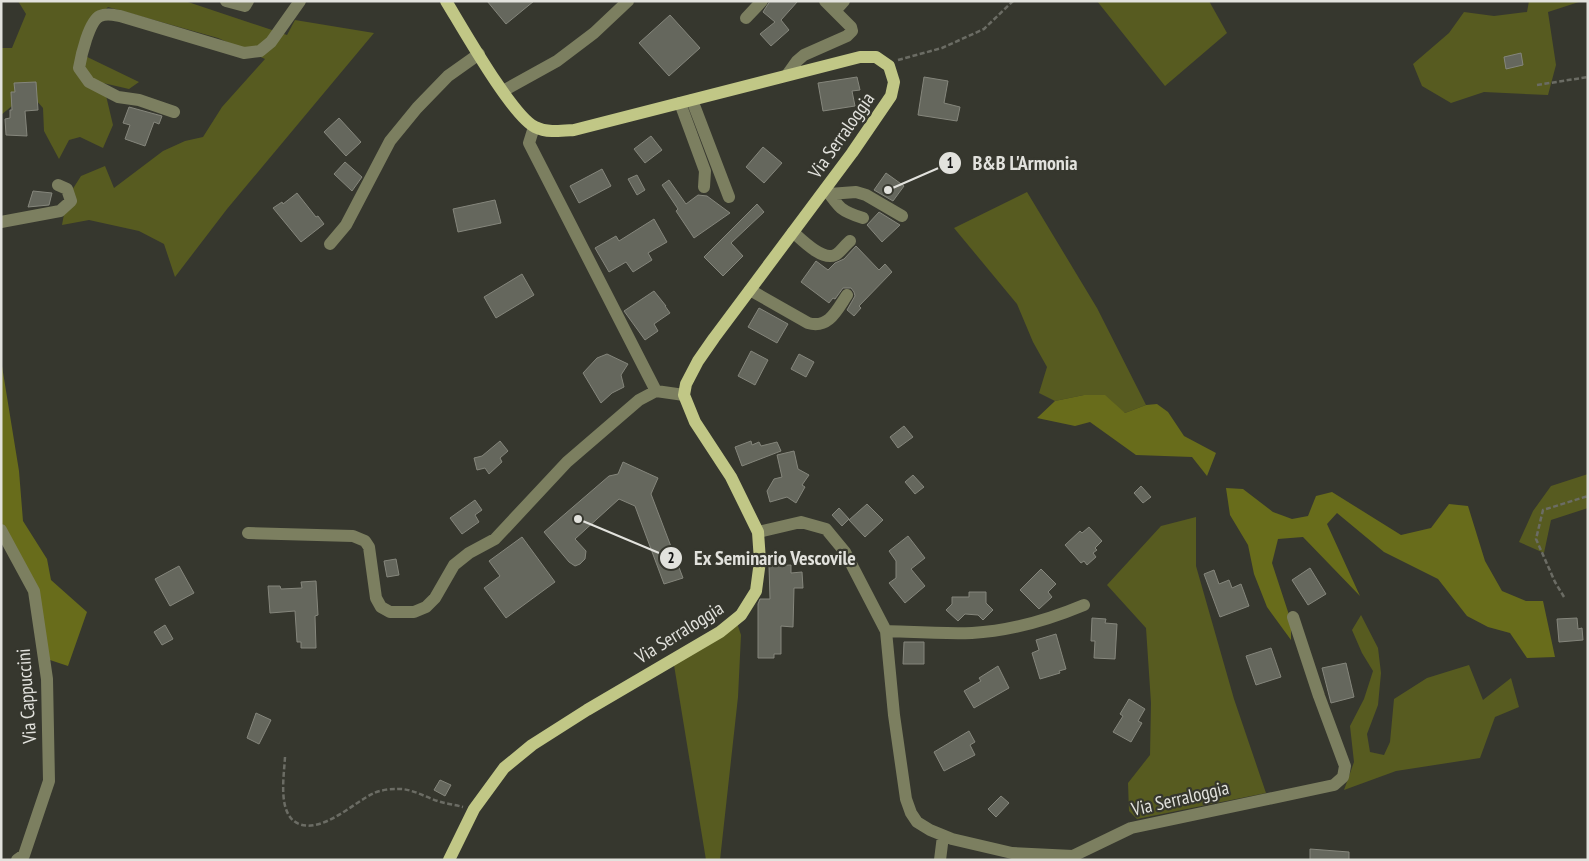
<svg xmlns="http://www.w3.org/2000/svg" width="1589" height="861" font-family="'PT Sans Narrow',sans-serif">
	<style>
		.green { fill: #575b20 }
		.forest { fill: #686c1b }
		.building { fill: #65675d; stroke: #85867c }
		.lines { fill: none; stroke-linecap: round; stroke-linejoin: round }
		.path { stroke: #6b6c64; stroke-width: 2.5; stroke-dasharray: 5 2.5; stroke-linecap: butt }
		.minor { stroke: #7c7f60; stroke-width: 12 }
		.major { stroke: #c1c786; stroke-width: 12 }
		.labels { text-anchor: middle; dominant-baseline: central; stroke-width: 4.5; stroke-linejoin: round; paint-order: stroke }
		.street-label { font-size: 19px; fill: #e2e2dd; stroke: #36372e }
		.leader { fill: none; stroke: #e2e2dd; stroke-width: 2 }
		.callout-dot { fill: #e2e2dd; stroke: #36372e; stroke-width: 2 }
		.mark-label { font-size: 15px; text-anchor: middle; font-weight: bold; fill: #111 }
		.callout-label { font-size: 20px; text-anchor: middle; font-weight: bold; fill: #e2e2dd; stroke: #36372e; stroke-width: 4.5; stroke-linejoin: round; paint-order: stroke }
	</style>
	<rect width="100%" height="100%" fill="#36372e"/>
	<path class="green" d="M 18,1 L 185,1 L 287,35 L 295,20 L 374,33 L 227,209 L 175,277 L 164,244 L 139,231 L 89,220 L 62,225 L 67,198 L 81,176 L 105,166 L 114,188 L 163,151 L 185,141 L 203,137 L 222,107 L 265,59 L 218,38 L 108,7 L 83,32 L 79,53 L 139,82 L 129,89 L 103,83 L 113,125 L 103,148 L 80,137 L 69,140 L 59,159 L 44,131 L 43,108 L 29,92 L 1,115 L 1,48 L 12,48 L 26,14 Z
		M 1097,1 L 1209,1 L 1227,33 L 1165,86 Z
		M 1529,1 L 1582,1 L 1548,12 L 1556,65 L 1548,95 L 1484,92 L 1451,103 L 1422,86 L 1413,64 L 1449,33 L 1464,12 L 1494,16 L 1527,12 Z
		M 1027,192 L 1097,308 L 1146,405 L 1125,413 L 1084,395 L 1055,401 L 1039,393 L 1047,367 L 1033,342 L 1017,304 L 954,228 Z
		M 1588,474 L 1588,508 L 1551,520 L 1544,553 L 1519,542 L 1533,511 L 1551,486 Z
		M 1196,517 L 1196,566 L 1234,699 L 1266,793 L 1137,819 L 1129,811 L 1128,783 L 1150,755 L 1151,703 L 1146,628 L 1107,585 L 1161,526 Z
		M 1361,615 L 1378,648 L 1381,673 L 1378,705 L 1367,734 L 1370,752 L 1384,755 L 1390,742 L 1394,699 L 1427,678 L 1469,665 L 1483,700 L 1511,678 L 1519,707 L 1495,717 L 1480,758 L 1396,771 L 1344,790 L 1354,762 L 1350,726 L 1364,699 L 1373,671 L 1362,653 L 1352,630 Z
		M 737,623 L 741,635 L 738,697 L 720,860 L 706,860 L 674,665 Z"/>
	<path class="forest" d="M 1,360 L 19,471 L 23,521 L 47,559 L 51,580 L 87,612 L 68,666 L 47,659 L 39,609 L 9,546 L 1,520 Z
		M 1084,395 L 1105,395 L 1125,413 L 1146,405 L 1157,404 L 1168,412 L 1184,436 L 1216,453 L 1207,476 L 1192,457 L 1136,455 L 1090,422 L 1075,426 L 1037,418 L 1055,401 Z
		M 1226,488 L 1243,489 L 1273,512 L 1292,519 L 1308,516 L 1316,496 L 1332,492 L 1401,535 L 1431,528 L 1449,504 L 1468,506 L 1485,561 L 1502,591 L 1526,601 L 1543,601 L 1555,657 L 1527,658 L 1510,633 L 1488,627 L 1467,616 L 1438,579 L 1384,552 L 1337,513 L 1327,524 L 1360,596 L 1303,537 L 1278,539 L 1272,563 L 1291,621 L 1291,640 L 1267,607 L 1254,574 L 1248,545 L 1230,515 Z"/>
	<path class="building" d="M 487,1 L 534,1 L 506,24 Z
		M 770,1 L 798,1 L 781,20 L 789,30 L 771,46 L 760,34 L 775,22 L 763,12 Z
		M 670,15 L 700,48 L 669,76 L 639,43 Z
		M 1521,53 L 1523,65 L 1506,69 L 1504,57 Z
		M 857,77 L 860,90 L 852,91 L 855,106 L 823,111 L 818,83 Z
		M 924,77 L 948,81 L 944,103 L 960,107 L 957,121 L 918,115 Z
		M 36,82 L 38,110 L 25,111 L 27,136 L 6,135 L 5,119 L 10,118 L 10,110 L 12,110 L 11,92 L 15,92 L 14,83 Z
		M 129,107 L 162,116 L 159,124 L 154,122 L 145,146 L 125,139 L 130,125 L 123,123 Z
		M 339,118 L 361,142 L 346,156 L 324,132 Z
		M 651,136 L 662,150 L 645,163 L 634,149 Z
		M 763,147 L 782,163 L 764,183 L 746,167 Z
		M 345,162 L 362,177 L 352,191 L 334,174 Z
		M 602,169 L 611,186 L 579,203 L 570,186 Z
		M 886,173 L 904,186 L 893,201 L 874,190 Z
		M 637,175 L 645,190 L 637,195 L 628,179 Z
		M 669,180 L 686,204 L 698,195 L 707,196 L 730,213 L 694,238 L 676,211 L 678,209 L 662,185 Z
		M 33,191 L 52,193 L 49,205 L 28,207 Z
		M 297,193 L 316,217 L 318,216 L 324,224 L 301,242 L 273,208 L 282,202 L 283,204 Z
		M 495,200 L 501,223 L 458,232 L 453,209 Z
		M 757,204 L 764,212 L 731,243 L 743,256 L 723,276 L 704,257 Z
		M 879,212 L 900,225 L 882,242 L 867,225 Z
		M 654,219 L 667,242 L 648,253 L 652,260 L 633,272 L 626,262 L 609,272 L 595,248 L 616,236 L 619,241 Z
		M 856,246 L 879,270 L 885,264 L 892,272 L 859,306 L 861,308 L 854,316 L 847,310 L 855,296 L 854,292 L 851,288 L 843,288 L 835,299 L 833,298 L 829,303 L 801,282 L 816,261 L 828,270 L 835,263 L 844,259 Z
		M 522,274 L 534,295 L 496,318 L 484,297 Z
		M 654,291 L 666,306 L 665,306 L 670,313 L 654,324 L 658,331 L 645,340 L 624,311 Z
		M 759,308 L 788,324 L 777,343 L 748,327 Z
		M 751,351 L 768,360 L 755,385 L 738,376 Z
		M 607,354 L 628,364 L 621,375 L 624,387 L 612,393 L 601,403 L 583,373 L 597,358 Z
		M 799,354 L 814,362 L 806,377 L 791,369 Z
		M 904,426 L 913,437 L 898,448 L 890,437 Z
		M 500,441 L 508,451 L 500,458 L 502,462 L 489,474 L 485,468 L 477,470 L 474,458 L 482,456 Z
		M 751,441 L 752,445 L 759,442 L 761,446 L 777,442 L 781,451 L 742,466 L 735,447 Z
		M 794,451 L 798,469 L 809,475 L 802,485 L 805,487 L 796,503 L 787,497 L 770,502 L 767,491 L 774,479 L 782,477 L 777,455 Z
		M 623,462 L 658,478 L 651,494 L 683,578 L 664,584 L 635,506 L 619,499 L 575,539 L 586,551 L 585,559 L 580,564 L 575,566 L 569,562 L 544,532 L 609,476 L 618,474 Z
		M 913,475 L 924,487 L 915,494 L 905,482 Z
		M 1141,486 L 1151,497 L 1143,503 L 1134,493 Z
		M 475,500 L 482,510 L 475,515 L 479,522 L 462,534 L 450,518 Z
		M 867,504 L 883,520 L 865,537 L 849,520 Z
		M 839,508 L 849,519 L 842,526 L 832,515 Z
		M 1089,527 L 1102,541 L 1095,548 L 1097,550 L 1093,553 L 1096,557 L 1087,565 L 1084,561 L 1081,563 L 1065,545 L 1080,531 L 1082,533 Z
		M 908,536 L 925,558 L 911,569 L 925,586 L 905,603 L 889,583 L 896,578 L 896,561 L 889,551 Z
		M 522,537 L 555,582 L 506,618 L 484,588 L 500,576 L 489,561 Z
		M 396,559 L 399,575 L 387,577 L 384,561 Z
		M 791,565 L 791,573 L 802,572 L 803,588 L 794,588 L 793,627 L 781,626 L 781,654 L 774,654 L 774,658 L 758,658 L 758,604 L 760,599 L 770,599 L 769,566 Z
		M 179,566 L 194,593 L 170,606 L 155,579 Z
		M 1310,568 L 1326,594 L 1308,605 L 1292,580 Z
		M 1041,569 L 1056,584 L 1048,592 L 1052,597 L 1039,609 L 1020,590 Z
		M 1214,570 L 1219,584 L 1229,580 L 1232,588 L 1241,584 L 1249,606 L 1220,617 L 1204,574 Z
		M 316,581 L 318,615 L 315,616 L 316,648 L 301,648 L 301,642 L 297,642 L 295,611 L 270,613 L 268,586 L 280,586 L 281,589 L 302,588 L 301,582 Z
		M 969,592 L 986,592 L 986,603 L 993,610 L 983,620 L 978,615 L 965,614 L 958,621 L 946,610 L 952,604 L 952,597 L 969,597 Z
		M 1092,618 L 1106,619 L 1105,623 L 1117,624 L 1115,659 L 1094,658 L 1095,641 L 1091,641 Z
		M 1577,618 L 1578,629 L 1582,628 L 1583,640 L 1559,642 L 1557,619 Z
		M 165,625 L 173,639 L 162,645 L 154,632 Z
		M 1056,634 L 1066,669 L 1059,671 L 1060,673 L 1040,679 L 1032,653 L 1039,650 L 1036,640 Z
		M 904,642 L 924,642 L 924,664 L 903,664 Z
		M 1271,648 L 1281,677 L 1256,685 L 1246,656 Z
		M 1346,663 L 1354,697 L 1331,703 L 1322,668 Z
		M 998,666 L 1009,688 L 974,708 L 964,691 L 981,681 L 979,678 Z
		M 1129,699 L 1145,709 L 1138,721 L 1142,723 L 1131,742 L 1113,732 L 1123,716 L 1120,714 Z
		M 256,713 L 271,720 L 259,744 L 247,738 Z
		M 969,731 L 975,742 L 970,745 L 975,755 L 944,771 L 934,752 Z
		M 440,780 L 451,785 L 445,796 L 434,790 Z
		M 1001,796 L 1009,803 L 996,817 L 988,809 Z
		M 1310,849 L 1349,852 L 1349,860 L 1310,860 Z"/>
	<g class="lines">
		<path class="path" d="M 898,60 L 942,48 L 984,29 L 1013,1
			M 1537,85 L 1588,77
			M 1564,597 L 1555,582 L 1536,539 L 1543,510 L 1588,496
			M 285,757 C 284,777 277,815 299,824 C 323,833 353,803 374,793 C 380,790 390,789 397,789 C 412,788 426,798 441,802 C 448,804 456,805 463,807"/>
		<path class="minor" d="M 226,1 L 245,6 L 248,1
			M 835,11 L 844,1
			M 746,18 L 762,1
			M 787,75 L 797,61 L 804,55 L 847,36 L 852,31 L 851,27 L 825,1
			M 503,91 L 557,61 L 594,33 L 628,1
			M 692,100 L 729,197
			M 680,103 L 705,171 L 704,187
			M 174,112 L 139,100 L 118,97 L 89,82 L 79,68 C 81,56 89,21 100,16 C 107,13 114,15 120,16 L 244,53 L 260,51 L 271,42 L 300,1
			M 534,127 L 529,143 L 656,391
			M 826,189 C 839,208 841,211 863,218
			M 829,194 L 856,192 L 866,195 L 902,216
			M 1,222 L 60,211 L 71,201 L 67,189 L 58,185
			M 793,232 C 802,240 822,261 835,255 C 840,253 845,245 850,241
			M 330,244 L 346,225 L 390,141 L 417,108 L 448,76 L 479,54
			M 750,290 L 808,323 C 829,329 837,310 847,295
			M 1,530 L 34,591 L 47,679 L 49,781 L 24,855 L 17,860
			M 758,532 L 801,522 L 826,529 L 845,552 L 886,631 L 894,715 L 906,799 L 911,813 L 917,822 L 930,830 L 952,839 L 1012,853 L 1073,856 L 1131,828 L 1334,785 L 1343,777 L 1345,766 L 1319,696 L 1293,617
			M 248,533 L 353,536 L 365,541 L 369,547 L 376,598 L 381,607 L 390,612 L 414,612 L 426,607 L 435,598 L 454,565 L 469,553 L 495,539 L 567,462 L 639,400 L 656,391 L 684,395
			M 886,631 C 914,632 943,634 972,633 C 1011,631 1048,620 1084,605
			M 940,860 L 943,836"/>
		<path class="major" d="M 446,1 C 462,27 512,116 535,127 C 547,133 561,131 574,130 L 860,57 L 876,57 L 889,66 L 894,82 L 891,96 L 852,153 L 714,338 L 698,361 L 686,384 L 684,395 L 695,422 L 731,477 L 758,532 L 760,561 L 756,591 L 741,615 L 720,632 L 587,710 L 532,745 L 504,768 L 474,809 L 449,860"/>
	</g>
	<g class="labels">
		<g class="street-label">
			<text transform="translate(841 135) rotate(-55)">Via Serraloggia</text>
			<text transform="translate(679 632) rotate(-32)">Via Serraloggia</text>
			<text transform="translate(26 696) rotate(-94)">Via Cappuccini</text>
			<text transform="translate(1180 798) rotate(-13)">Via Serraloggia</text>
		</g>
	</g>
	<path class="leader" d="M888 190L950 163M578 519L671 558"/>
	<g class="callout-dot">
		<circle cx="888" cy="190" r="5"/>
		<circle cx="578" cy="519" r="5"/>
		<circle cx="950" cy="163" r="12"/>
		<circle cx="671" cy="558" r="12"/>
	</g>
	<g class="mark-label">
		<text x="950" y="168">1</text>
		<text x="671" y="563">2</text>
	</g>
	<g class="callout-label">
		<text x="1025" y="170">B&amp;B L'Armonia</text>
		<text x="775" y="565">Ex Seminario Vescovile</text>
	</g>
	<rect width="1589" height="861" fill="none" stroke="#e2e2dd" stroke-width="5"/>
</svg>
